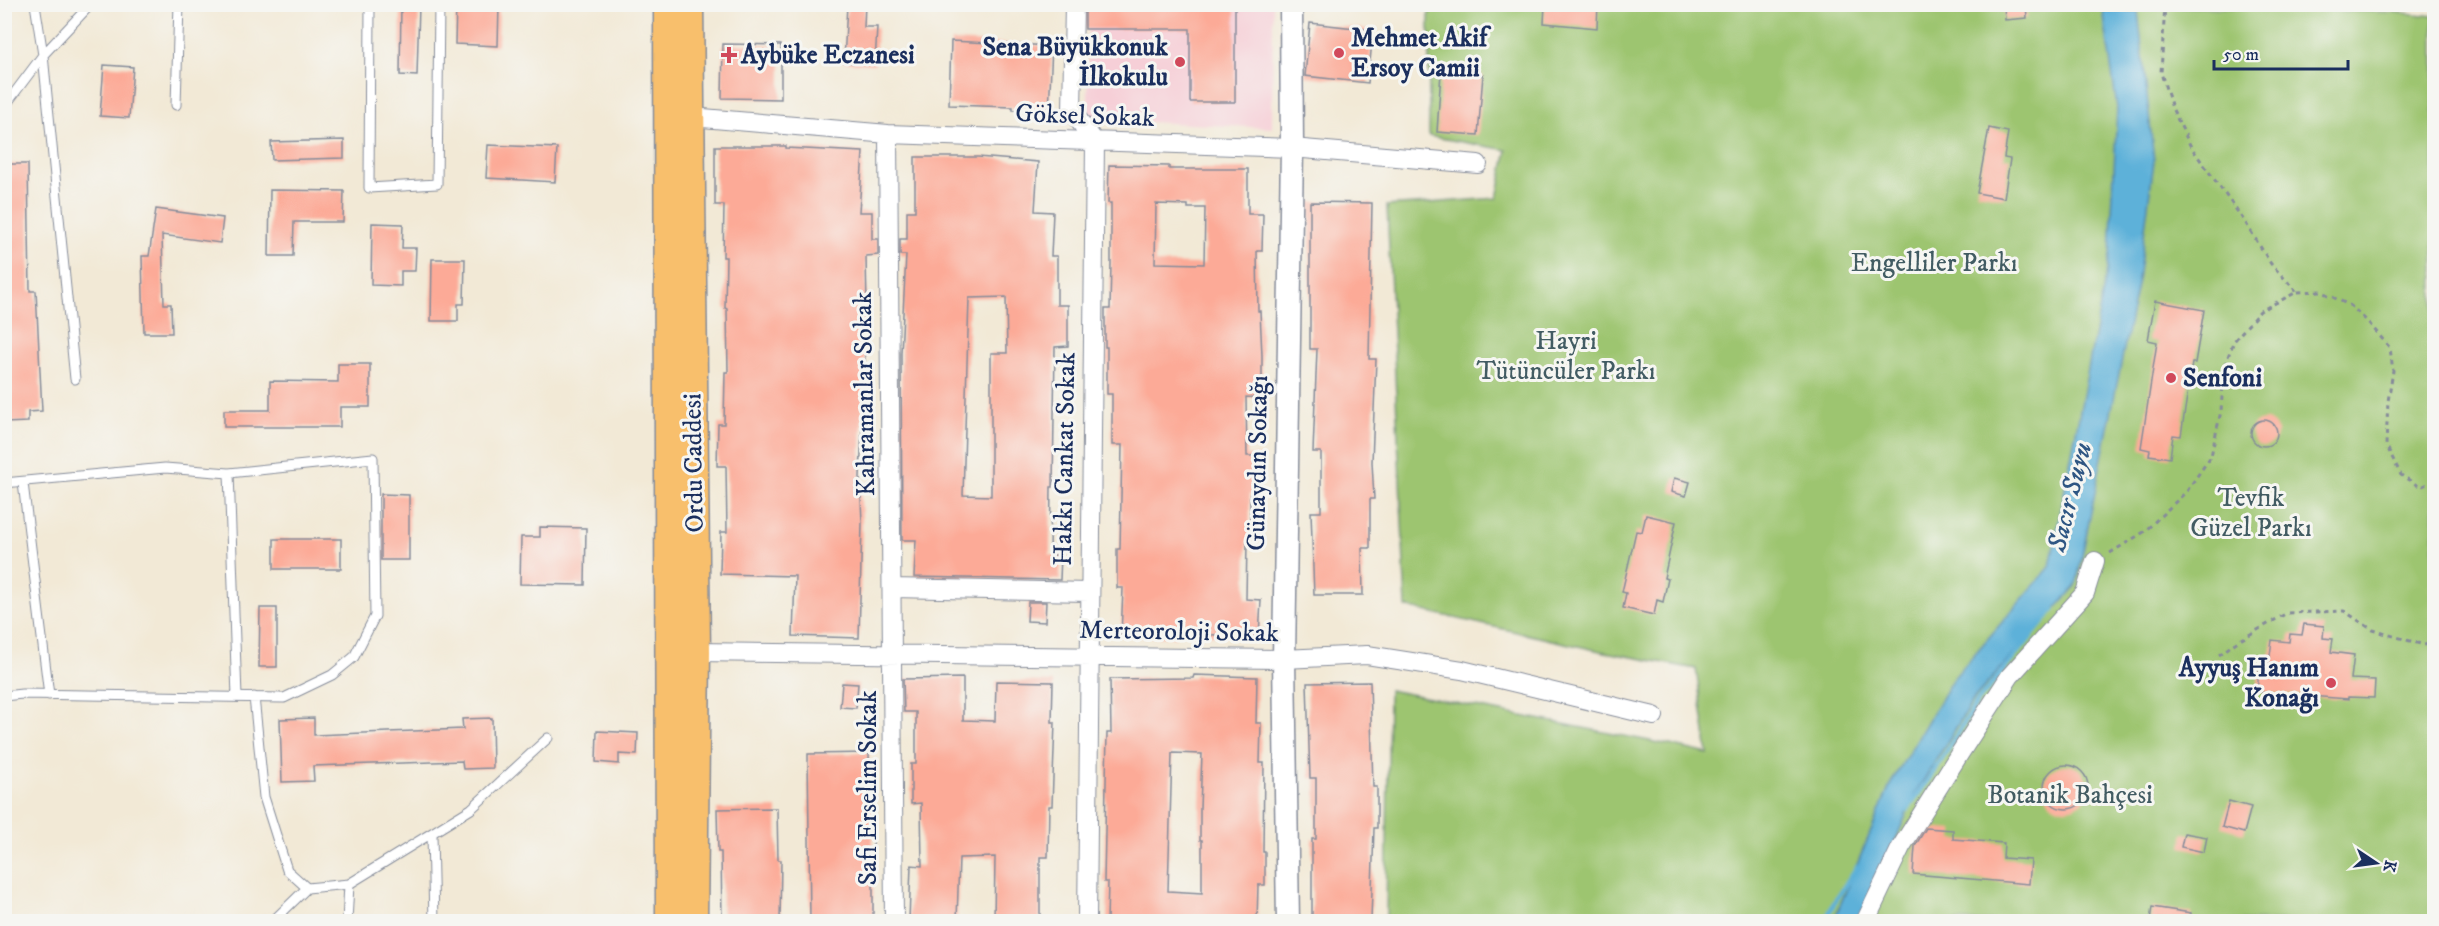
<svg xmlns="http://www.w3.org/2000/svg" width="2439" height="926" font-family="'IM FELL DW Pica',serif">
	<style>
		.built { fill: #f6cfd7 }
		.green { fill: #9dc570; stroke: #5c7a67; stroke-width: 1.5 }
		.water { fill: #5db1d9; stroke: #3c709c; stroke-width: 1.5 }
		.lines { fill: none; stroke-linecap: round; stroke-linejoin: round }
		.stream { stroke: #5db1d9; stroke-width: 5 }
		.building { fill: #fcaa97; fill-rule: evenodd }
		.service-casing { stroke: #868c9a; stroke-width: 11 }
		.minor-casing { stroke: #868c9a; stroke-width: 20 }
		.tertiary-casing { stroke: #868c9a; stroke-width: 25 }
		.primary-casing { stroke: #868c9a; stroke-width: 31 }
		.path { stroke: #868c9a; stroke-width: 3; stroke-dasharray: 4.5 4.5; stroke-linecap: butt }
		.service { stroke: #fff; stroke-width: 9 }
		.minor { stroke: #fff; stroke-width: 18 }
		.tertiary { stroke: #fff; stroke-width: 22 }
		.primary { stroke: #f8bf6c; stroke-width: 28 }
		.poi-dot { fill: #d1495b; stroke: #f6f6f2; stroke-width: 2 }
		.labels { text-anchor: middle; dominant-baseline: central; stroke-width: 6; stroke-linejoin: round; paint-order: stroke }
		.poi-label { font-size: 26px; font-weight: bold; fill: #1b2f5e; stroke: #f6f6f2; text-anchor: start }
		.street-label { font-size: 26px; fill: #1b2f5e; stroke: #f6f6f2 }
		.park-label { font-size: 26px; fill: #425c63; stroke: #f6f6f2 }
		.water-label { font-size: 27px; font-style: italic; fill: #2f5683; stroke: #f6f6f2 }
	</style>
	<rect width="100%" height="100%" fill="#f6f6f2"/>
	<filter id="ink" filterUnits="userSpaceOnUse"><feTurbulence type="fractalNoise" baseFrequency=".0167" numOctaves="2"/><feDisplacementMap in="SourceGraphic" scale="12" xChannelSelector="R" yChannelSelector="G"/><feConvolveMatrix kernelMatrix="1 2 1 2 8 2 1 2 1" color-interpolation-filters="sRGB"/></filter>
	<filter id="wash" filterUnits="userSpaceOnUse"><feTurbulence type="fractalNoise" baseFrequency=".008" numOctaves="4" result="noise"/><feDisplacementMap in="SourceGraphic" scale="24" xChannelSelector="R" yChannelSelector="G"/><feGaussianBlur stdDeviation="1.35" result="paint"/><feColorMatrix in="noise" values="0 0 0 0 0 0 0 0 0 0 0 0 0 0 0 0 0 1.4 0 .05"/><feComposite in="paint" operator="in"/></filter>
	<g filter="url(#wash)">
		<rect width="100%" height="100%" fill="#f2e9d6"/>
		<path class="built" d="M 1088,5 L 1273,5 L 1272,128 L 1088,119 Z"/>
		<path class="green" d="M 2079,4 L 2394,12 L 2434,16 L 2434,921 L 1386,922 L 1389,690 L 1670,745 L 1708,754 L 1696,669 L 1600,651 L 1406,607 L 1387,206 L 1497,198 L 1507,150 L 1429,136 L 1429,5 Z"/>
		<path class="water" d="M 2103,10 L 2138,11 L 2154,161 L 2138,280 L 2076,586 L 1975,697 L 1915,794 L 1861,921 L 1833,922 L 1891,783 L 1952,680 L 2050,567 L 2110,255 L 2117,108 Z"/>
		<g class="lines">
			<path class="stream" d="M 1907,810 L 1940,762 L 1977,702 L 2053,610
				M 1825,922 L 1835,901 L 1857,867"/>
		</g>
		<g id="blocks">
			<path class="building" d="M 401,4 L 419,4 L 417,76 L 400,75 Z
				M 456,4 L 499,4 L 498,46 L 455,44 Z
				M 847,4 L 865,4 L 864,27 L 877,27 L 875,64 L 844,62 Z
				M 1085,4 L 1235,4 L 1235,102 L 1190,102 L 1190,29 L 1085,29 Z
				M 1545,4 L 1598,4 L 1597,28 L 1544,23 Z
				M 2026,5 L 2027,18 L 2005,20 L 2004,6 Z
				M 1310,23 L 1373,30 L 1368,83 L 1305,76 Z
				M 951,41 L 1052,46 L 1049,112 L 1013,110 L 1013,107 L 949,105 Z
				M 723,44 L 781,45 L 781,99 L 722,98 Z
				M 104,65 L 133,67 L 129,118 L 100,116 Z
				M 1441,72 L 1483,75 L 1478,135 L 1437,132 Z
				M 1989,128 L 2008,132 L 2004,158 L 2010,159 L 2004,198 L 1977,193 Z
				M 344,140 L 344,158 L 272,160 L 271,142 Z
				M 488,145 L 557,148 L 555,182 L 486,178 Z
				M 715,146 L 786,146 L 786,148 L 863,152 L 859,212 L 872,212 L 872,239 L 878,239 L 878,255 L 866,256 L 867,307 L 860,477 L 862,523 L 859,638 L 793,636 L 795,576 L 720,574 L 721,532 L 727,532 L 726,466 L 717,466 L 718,424 L 724,424 L 725,372 L 728,372 L 727,309 L 725,308 L 726,257 L 723,257 L 724,205 L 715,205 Z
				M 915,157 L 978,157 L 1038,162 L 1035,211 L 1053,212 L 1051,256 L 1057,256 L 1057,305 L 1068,305 L 1068,346 L 1055,347 L 1053,487 L 1051,487 L 1050,555 L 1061,555 L 1060,580 L 914,577 L 916,540 L 902,540 L 901,353 L 906,255 L 900,255 L 900,239 L 907,239 L 907,211 L 915,211 ZM 1006,297 L 1007,353 L 991,353 L 991,496 L 963,495 L 969,298 Z
				M 4,164 L 28,164 L 30,291 L 36,291 L 42,411 L 28,412 L 28,422 L 4,423 Z
				M 1109,165 L 1169,166 L 1169,169 L 1248,169 L 1248,214 L 1263,214 L 1262,251 L 1257,251 L 1258,311 L 1260,311 L 1262,356 L 1262,398 L 1246,397 L 1247,456 L 1260,456 L 1260,494 L 1250,494 L 1250,541 L 1247,541 L 1246,599 L 1261,600 L 1259,637 L 1176,633 L 1176,637 L 1121,636 L 1123,588 L 1117,588 L 1117,549 L 1120,549 L 1122,445 L 1112,445 L 1112,394 L 1107,394 L 1107,347 L 1105,347 L 1105,309 L 1110,309 L 1111,263 L 1111,203 L 1108,203 ZM 1156,204 L 1188,205 L 1188,208 L 1205,208 L 1204,264 L 1155,263 Z
				M 270,190 L 344,191 L 343,222 L 294,222 L 293,256 L 269,256 Z
				M 1310,202 L 1372,203 L 1369,359 L 1376,359 L 1372,462 L 1374,499 L 1370,499 L 1370,548 L 1362,548 L 1363,595 L 1314,595 L 1311,512 L 1321,512 L 1321,452 L 1313,452 L 1317,349 L 1310,349 Z
				M 156,209 L 223,218 L 220,243 L 162,235 L 164,304 L 171,304 L 172,333 L 144,333 L 142,256 L 149,256 Z
				M 372,223 L 403,224 L 402,248 L 416,248 L 415,271 L 401,271 L 401,286 L 371,285 Z
				M 432,259 L 465,259 L 464,304 L 458,304 L 458,321 L 431,321 Z
				M 2155,301 L 2204,310 L 2195,363 L 2192,363 L 2181,436 L 2173,435 L 2170,458 L 2149,455 L 2150,450 L 2141,448 L 2157,342 L 2148,340 Z
				M 338,364 L 370,364 L 370,407 L 340,407 L 340,427 L 224,427 L 224,410 L 270,410 L 270,381 L 338,382 Z
				M2251 433a13 13 0 1 1 26 0a13 13 0 1 1-26 0Z
				M 1674,478 L 1690,482 L 1686,496 L 1671,492 Z
				M 381,494 L 409,495 L 409,560 L 381,560 Z
				M 1646,515 L 1676,522 L 1664,578 L 1668,579 L 1663,602 L 1657,600 L 1654,615 L 1623,608 L 1626,593 L 1622,592 L 1636,531 L 1642,532 Z
				M 540,527 L 586,528 L 585,585 L 520,584 L 521,537 L 540,537 Z
				M 274,539 L 341,539 L 341,569 L 274,569 Z
				M 1028,602 L 1046,602 L 1045,622 L 1027,621 Z
				M 260,608 L 277,608 L 277,667 L 259,667 Z
				M 2304,624 L 2324,626 L 2323,638 L 2333,639 L 2331,652 L 2354,655 L 2351,679 L 2375,680 L 2374,698 L 2348,697 L 2348,699 L 2257,692 L 2259,670 L 2268,671 L 2272,640 L 2289,642 L 2290,634 L 2302,635 Z
				M 1194,675 L 1257,677 L 1256,723 L 1261,723 L 1260,763 L 1264,763 L 1263,852 L 1265,852 L 1265,885 L 1258,885 L 1257,921 L 1107,921 L 1108,882 L 1104,882 L 1107,733 L 1111,733 L 1110,679 L 1193,678 ZM 1172,753 L 1202,754 L 1200,808 L 1200,840 L 1202,840 L 1202,893 L 1168,891 Z
				M 963,678 L 963,720 L 995,721 L 996,681 L 1053,682 L 1052,722 L 1055,722 L 1052,806 L 1049,806 L 1048,857 L 1040,857 L 1040,921 L 994,921 L 995,857 L 959,858 L 957,921 L 909,921 L 911,865 L 922,866 L 921,803 L 911,804 L 911,764 L 916,764 L 916,712 L 904,712 L 903,679 Z
				M 1370,682 L 1373,787 L 1377,787 L 1377,828 L 1374,828 L 1371,921 L 1312,921 L 1312,839 L 1316,839 L 1316,778 L 1310,778 L 1307,683 Z
				M 842,683 L 858,684 L 856,708 L 840,707 Z
				M 314,718 L 314,735 L 463,729 L 462,719 L 492,718 L 493,768 L 463,769 L 462,761 L 313,766 L 314,781 L 282,782 L 280,719 Z
				M 597,731 L 638,733 L 637,755 L 619,754 L 619,764 L 596,762 Z
				M 869,753 L 870,806 L 873,805 L 873,921 L 810,921 L 808,754 Z
				M2044 787a22 22 0 1 1 44 0a22 22 0 1 1-44 0Z
				M 2229,801 L 2251,807 L 2244,833 L 2222,827 Z
				M 777,808 L 778,860 L 781,860 L 780,921 L 722,921 L 721,852 L 718,852 L 717,809 Z
				M 1926,828 L 1953,830 L 1953,839 L 2004,843 L 2003,858 L 2031,860 L 2029,884 L 1913,874 L 1915,846 Z
				M 2184,833 L 2207,837 L 2204,852 L 2181,847 Z
				M 2152,907 L 2191,913 L 2191,921 L 2150,921 Z"/>
		</g>
	</g>
	<g filter="url(#ink)">
		<use href="#blocks" fill-opacity="0" stroke="#868c9a" stroke-width="1.5"/>
		<g class="lines">
			<g class="service-casing">
				<path id="service" d="M 35,4 L 43,55 L 75,379
					M 370,4 L 369,188 L 437,184 L 439,4
					M 176,105 L 179,4
					M 4,107 L 43,55 L 91,4
					M 229,473 L 237,697
					M 4,483 L 165,468 L 229,473 L 373,458 L 375,616 L 354,657 L 332,675 L 284,698 L 22,694 L 4,696
					M 23,483 L 49,695
					M 254,697 L 264,797 L 287,870 L 307,888 L 349,884 L 471,809 L 548,738
					M 432,834 L 434,922
					M 272,922 L 307,888
					M 347,922 L 349,884"/>
			</g>
			<g class="minor-casing">
				<path id="minor" d="M 1074,4 L 1072,111 L 1095,142 L 1087,922
					M 691,117 L 888,134 L 1292,148 L 1478,164
					M 888,134 L 894,922
					M 892,588 L 1089,592
					M 696,652 L 1284,659 L 1367,655 L 1462,670 L 1654,716
					M 1865,922 L 1901,847 L 1960,753 L 2010,676 L 2085,593 L 2095,561"/>
			</g>
			<g class="tertiary-casing">
				<path id="tertiary" d="M 1288,922 L 1284,659 L 1292,148 L 1291,4"/>
			</g>
			<g class="primary-casing">
				<path id="primary" d="M 668,4 L 670,922
					M 689,4 L 696,652 L 693,922"/>
			</g>
			<path class="path" d="M 2165,4 L 2161,73 L 2172,108 L 2191,147 L 2245,222 L 2271,264 L 2297,292
				M 2110,553 L 2144,532 L 2187,491 L 2211,456 L 2221,411 L 2224,367 L 2234,341 L 2260,311 L 2297,292 L 2320,291 L 2351,306 L 2368,322 L 2390,348 L 2393,371 L 2388,401 L 2386,445 L 2401,475 L 2420,487 L 2434,481
				M 2219,655 L 2235,643 L 2287,613 L 2344,611 L 2373,630 L 2424,645 L 2434,643"/>
			<use href="#service" class="service"/>
			<use href="#minor" class="minor"/>
			<use href="#tertiary" class="tertiary"/>
			<use href="#primary" class="primary"/>
		</g>
	</g>
	<g class="poi-dot">
		<circle cx="1339" cy="53" r="6"/>
		<path d="M726 46h6v6h6v6h-6v6h-6v-6h-6v-6h6z"/>
		<circle cx="1180" cy="62" r="6"/>
		<circle cx="2171" cy="378" r="6"/>
		<circle cx="2331" cy="683" r="6"/>
	</g>
	<g class="labels">
		<g class="poi-label">
			<text x="1351" y="38">Mehmet Akif<tspan x="1351" dy="30">Ersoy Camii</tspan></text>
			<text x="1168" y="47" text-anchor="end">Sena Büyükkonuk<tspan x="1168" dy="30">İlkokulu</tspan></text>
			<text x="741" y="55">Aybüke Eczanesi</text>
			<text x="2183" y="378">Senfoni</text>
			<text x="2319" y="668" text-anchor="end">Ayyuş Hanım<tspan x="2319" dy="30">Konağı</tspan></text>
		</g>
		<g class="street-label">
			<text transform="translate(1085 116) rotate(2)">Göksel Sokak</text>
			<text transform="translate(865 394) rotate(-91)">Kahramanlar Sokak</text>
			<text transform="translate(1065 459) rotate(-89)">Hakkı Cankat Sokak</text>
			<text transform="translate(694 463) rotate(-91)">Ordu Caddesi</text>
			<text transform="translate(1258 463) rotate(-89)">Günaydın Sokağı</text>
			<text transform="translate(1179 632) rotate(1)">Merteoroloji Sokak</text>
			<text transform="translate(868 788) rotate(-90)">Safi Erselim Sokak</text>
		</g>
		<g class="park-label">
			<text x="1934" y="263">Engelliler Parkı</text>
			<text x="1566" y="341">Hayri<tspan x="1566" dy="30">Tütüncüler Parkı</tspan></text>
			<text x="2251" y="498">Tevfik<tspan x="2251" dy="30">Güzel Parkı</tspan></text>
			<text x="2070" y="795">Botanik Bahçesi</text>
		</g>
		<g class="water-label">
			<text transform="translate(2070 497) rotate(-76)">Sacır Suyu</text>
		</g>
	</g>
	<rect width="2439" height="926" fill="none" stroke="#f6f6f2" stroke-width="24"/>
	<g transform="translate(2376 863) rotate(103)" stroke="#f6f6f2" stroke-width="4.5" paint-order="stroke">
	<path d="M0-4.5L10 22L0 15L-10 22Z" fill="#1b2f5e"/>
	<text y="-9" font-size="16" font-weight="bold" text-anchor="middle" fill="#1b2f5e">K</text>
	</g>
	<path d="M2214 60v9h134v-9" fill="none" stroke="#1b2f5e" stroke-width="3"/>
	<text x="2223" y="60" font-size="18" fill="#1b2f5e" stroke="#f6f6f2" stroke-width="4.5" paint-order="stroke">50 m</text>
</svg>
